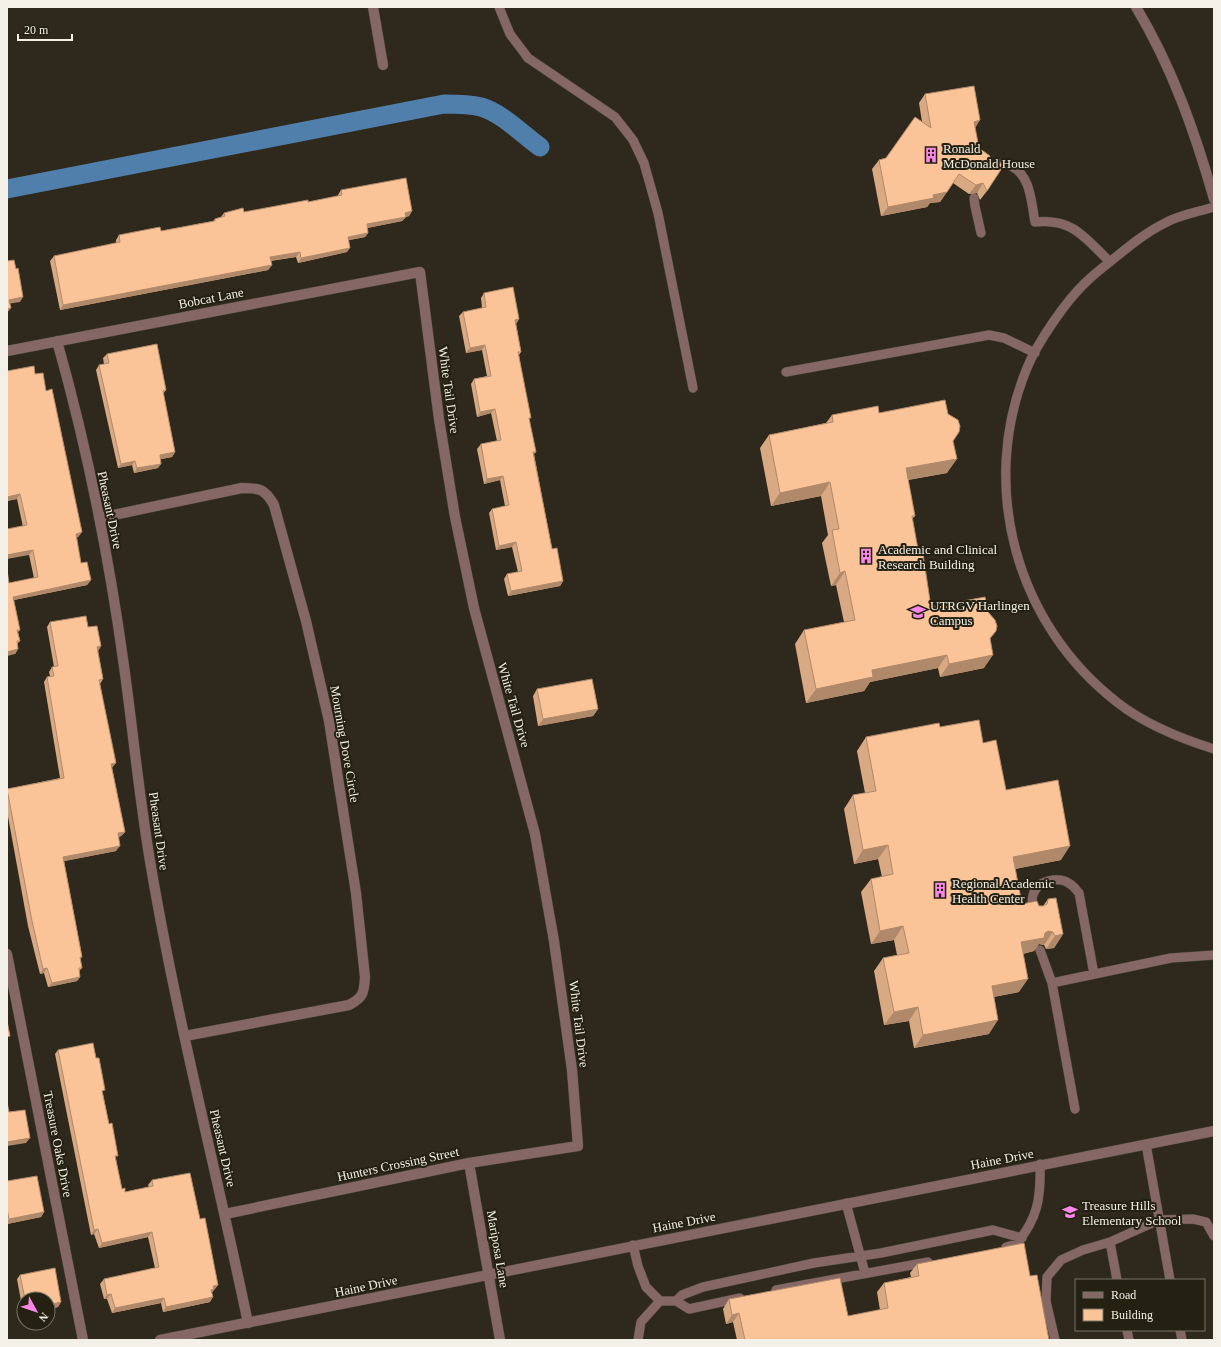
<svg xmlns="http://www.w3.org/2000/svg" width="1221" height="1347" font-family="'Times New Roman',serif">
	<style>
		.lines { fill: none; stroke-linecap: round; stroke-linejoin: round }
		.canal { stroke: #507fab; stroke-width: 19 }
		.service-casing { stroke: #4a4538; stroke-width: 10 }
		.minor-casing { stroke: #4a4538; stroke-width: 11 }
		.tertiary-casing { stroke: #4a4538; stroke-width: 11 }
		.service { stroke: #856865; stroke-width: 9 }
		.minor { stroke: #856865; stroke-width: 10 }
		.tertiary { stroke: #856865; stroke-width: 10 }
		.wall { fill: #d8a983 }
		.shaded-wall { fill: #b0896a }
		.building { fill: #fbc498; stroke: #b0896a }
		.labels { text-anchor: middle; dominant-baseline: central; stroke-width: 4; stroke-linejoin: round; paint-order: stroke }
		.poi-label { font-size: 13px; fill: #f3f0e7; stroke: #242012; text-anchor: start }
		.street-label { font-size: 13px; fill: #f3f0e7; stroke: #242012 }
	</style>
	<rect width="100%" height="100%" fill="#2e291c"/>
	<g class="lines">
		<path class="canal" d="M 7,189 L 444,104 C 456,104 469,104 481,107 C 502,113 522,134 540,147"/>
		<g class="service-casing">
			<path id="service" d="M 499,7 L 510,34 L 528,58 L 615,117 L 633,140 L 644,163 L 658,213 L 693,388
				M 991,166 C 997,163 1003,163 1009,165 C 1031,174 1031,201 1035,222 C 1073,218 1085,238 1110,262
				M 974,198 L 975,206 L 981,233
				M 1214,207 C 1198,212 1179,215 1165,223 C 1145,233 1128,247 1111,261 C 1102,268 1093,275 1085,283 C 1066,301 1037,343 1027,368 C 978,486 1016,625 1118,703 C 1145,724 1182,739 1214,749
				M 786,372 L 989,335 L 1004,338 L 1035,353
				M 1033,914 C 1033,908 1031,900 1033,895 C 1037,880 1059,876 1070,884 C 1074,886 1076,890 1079,893 L 1094,974
				M 1040,950 L 1052,983
				M 1075,1109 L 1052,983 L 1171,958 L 1214,955
				M 1146,1144 L 1170,1280
				M 846,1203 L 865,1273
				M 633,1245 L 638,1266 L 646,1287 L 660,1301 L 676,1301 L 689,1309 L 740,1298
				M 1006,1247 L 1016,1244 C 1038,1219 1041,1197 1040,1164
				M 1117,1280 L 1110,1242 L 1159,1220 L 1193,1219 L 1206,1222 L 1214,1236
				M 776,1290 L 928,1262
				M 676,1301 L 682,1295 L 703,1287 L 814,1263 L 881,1253 L 993,1230 L 1022,1238
				M 1127,1330 L 1129,1340
				M 1180,1330 L 1182,1340
				M 638,1340 L 641,1322 L 660,1301
				M 1055,1340 L 1046,1301 L 1047,1277 L 1061,1260 L 1083,1250 L 1110,1242"/>
		</g>
		<g class="minor-casing">
			<path id="minor" d="M 373,7 L 383,65
				M 57,341 C 87,447 109,557 124,666 C 133,731 139,796 150,861 C 176,1016 216,1169 248,1323
				M 7,351 L 420,272 L 439,419 L 455,517 L 474,608 L 535,834 L 554,941 L 572,1070 L 578,1146 L 469,1163 L 225,1214
				M 99,518 L 242,488 C 260,488 265,489 274,505 L 306,621 L 329,721 L 356,893 L 365,977 C 364,992 364,997 349,1005 L 185,1036
				M 7,954 L 83,1340
				M 469,1163 L 500,1340"/>
		</g>
		<g class="tertiary-casing">
			<path id="tertiary" d="M 1136,7 C 1172,67 1195,132 1214,199
				M 160,1340 L 1214,1131"/>
		</g>
		<use href="#service" class="service"/>
		<use href="#minor" class="minor"/>
		<use href="#tertiary" class="tertiary"/>
	</g>
	<path class="wall" d="M 925,94 L 975,128 L 979,148 L 989,160 L 987,191 L 980,200 L 977,193 L 969,194 L 953,183 L 940,202 L 930,203 L 927,207 L 881,216 L 872,169 L 879,160 L 886,158 L 922,122 L 919,103 Z
		M 341,190 L 412,211 L 409,216 L 406,217 L 402,221 L 367,228 L 368,233 L 365,237 L 349,240 L 347,252 L 298,263 L 296,257 L 271,261 L 272,265 L 268,270 L 60,310 L 50,261 L 54,256 L 116,243 L 116,240 L 119,235 L 161,231 L 213,221 L 215,219 L 221,217 L 224,213 L 244,212 L 308,202 L 338,196 L 338,195 Z
		M 484,293 L 519,319 L 516,324 L 521,352 L 519,355 L 529,420 L 536,452 L 534,454 L 552,549 L 563,581 L 560,586 L 508,596 L 504,579 L 507,574 L 518,572 L 512,547 L 496,550 L 489,513 L 492,509 L 505,506 L 500,480 L 484,484 L 477,449 L 481,444 L 497,441 L 491,413 L 477,417 L 471,384 L 474,379 L 487,376 L 482,350 L 466,353 L 459,316 L 463,312 L 482,308 L 481,298 Z
		M 107,354 L 166,390 L 163,394 L 175,452 L 172,457 L 161,459 L 158,468 L 134,473 L 132,465 L 118,468 L 96,370 L 99,365 L 104,364 L 103,358 Z
		M 7,371 L 35,374 L 46,391 L 82,532 L 78,537 L 76,538 L 81,563 L 91,580 L 87,585 L 14,600 L 20,630 L 18,632 L 20,641 L 17,644 L 18,649 L 15,654 L 9,583 L 34,578 L 17,499 L 7,501 Z
		M 879,413 L 953,441 L 947,473 L 908,480 L 915,516 L 912,519 L 919,555 L 931,607 L 988,612 L 996,631 L 990,639 L 984,668 L 940,677 L 938,668 L 870,682 L 864,691 L 806,703 L 795,644 L 804,630 L 844,622 L 836,585 L 831,586 L 822,543 L 828,535 L 821,496 L 771,506 L 760,448 L 769,435 L 826,423 L 832,415 Z
		M 50,622 L 88,627 L 101,646 L 98,651 L 103,679 L 100,684 L 112,768 L 125,832 L 121,836 L 119,837 L 116,851 L 64,861 L 82,957 L 80,959 L 82,968 L 79,971 L 80,977 L 77,981 L 48,987 L 44,973 L 40,974 L 28,926 L 7,811 L 7,789 L 60,778 L 44,682 L 47,677 L 50,676 L 49,672 L 52,667 L 54,667 L 47,627 Z
		M 537,689 L 598,709 L 593,716 L 538,726 L 533,696 Z
		M 940,727 L 983,743 L 1006,790 L 1061,860 L 1015,869 L 1022,904 L 1043,906 L 1048,899 L 1063,934 L 1054,948 L 1046,949 L 1044,945 L 1039,944 L 1034,951 L 1023,954 L 1019,992 L 994,997 L 989,1034 L 914,1048 L 909,1021 L 884,1025 L 874,971 L 883,958 L 897,955 L 894,940 L 871,944 L 861,892 L 871,879 L 882,877 L 878,859 L 854,864 L 844,809 L 853,795 L 865,793 L 857,751 L 866,737 Z
		M 58,1050 L 103,1094 L 122,1189 L 125,1192 L 149,1187 L 148,1185 L 152,1180 L 200,1219 L 218,1285 L 212,1292 L 210,1302 L 163,1312 L 161,1303 L 112,1313 L 107,1299 L 104,1299 L 100,1284 L 104,1279 L 155,1268 L 148,1237 L 99,1248 L 94,1234 L 91,1235 L 55,1054 Z
		M 7,1181 L 44,1212 L 41,1217 L 7,1224 Z
		M 917,1264 L 1030,1276 L 1049,1340 L 737,1340 L 733,1322 L 726,1324 L 723,1309 L 729,1299 L 848,1316 L 880,1310 L 877,1292 L 884,1283 L 911,1277 L 910,1273 Z
		M 20,1275 L 61,1302 L 58,1307 L 53,1308 L 53,1309 L 50,1314 L 48,1314 L 48,1299 L 24,1299 L 24,1317 L 17,1279 Z"/>
	<path class="shaded-wall" d="M 980,120 L 974,130 L 974,122 Z
		M 983,183 L 977,193 L 969,194 L 976,185 Z
		M 947,192 L 940,202 L 930,203 L 927,207 L 881,216 L 888,207 L 933,195 Z
		M 412,211 L 409,216 L 406,217 L 402,221 L 363,229 L 367,224 L 405,213 Z
		M 368,233 L 365,237 L 345,241 L 348,237 Z
		M 350,248 L 347,252 L 298,263 L 301,258 Z
		M 300,252 L 296,257 L 267,261 L 270,257 Z
		M 272,265 L 268,270 L 60,310 L 63,305 Z
		M 23,297 L 20,302 L 7,304 L 9,300 Z
		M 11,308 L 7,313 L 7,309 Z
		M 519,319 L 516,324 L 515,320 Z
		M 485,345 L 482,350 L 466,353 L 470,348 Z
		M 495,409 L 491,413 L 477,417 L 480,412 Z
		M 175,452 L 172,457 L 157,460 L 160,455 Z
		M 957,459 L 947,473 L 896,482 L 906,468 Z
		M 135,461 L 132,465 L 118,468 L 121,464 Z
		M 161,464 L 158,468 L 134,473 L 137,468 Z
		M 503,476 L 500,480 L 484,484 L 487,479 Z
		M 830,482 L 821,496 L 771,506 L 780,493 Z
		M 20,494 L 17,499 L 7,501 L 7,497 Z
		M 82,532 L 78,537 L 72,538 L 76,534 Z
		M 516,542 L 512,547 L 496,550 L 499,546 Z
		M 33,550 L 29,555 L 7,559 L 7,555 Z
		M 845,571 L 836,585 L 831,586 L 840,573 Z
		M 91,580 L 87,585 L 9,601 L 13,597 Z
		M 563,581 L 560,586 L 508,596 L 511,591 Z
		M 101,646 L 98,651 L 93,652 L 97,647 Z
		M 18,649 L 15,654 L 7,656 L 7,652 Z
		M 947,655 L 938,668 L 870,682 L 864,691 L 806,703 L 816,689 L 872,670 Z
		M 993,655 L 984,668 L 940,677 L 949,664 Z
		M 598,709 L 593,716 L 538,726 L 543,719 Z
		M 116,763 L 112,768 L 111,764 Z
		M 125,832 L 121,836 L 115,838 L 118,833 Z
		M 888,845 L 878,859 L 854,864 L 863,850 Z
		M 120,846 L 116,851 L 60,862 L 63,857 Z
		M 1070,846 L 1061,860 L 1004,871 L 1013,857 Z
		M 903,926 L 894,940 L 871,944 L 880,931 Z
		M 1048,931 L 1053,932 L 1044,945 L 1039,944 L 1034,951 L 1012,956 L 1021,942 L 1045,933 Z
		M 1063,934 L 1054,948 L 1046,949 L 1055,936 Z
		M 47,968 L 44,973 L 40,974 L 43,969 Z
		M 80,977 L 77,981 L 48,987 L 52,983 Z
		M 1028,979 L 1019,992 L 982,999 L 992,986 Z
		M 918,1007 L 909,1021 L 884,1025 L 894,1012 Z
		M 998,1020 L 989,1034 L 914,1048 L 923,1035 Z
		M 30,1138 L 26,1143 L 7,1146 L 7,1142 Z
		M 44,1212 L 41,1217 L 7,1224 L 7,1222 L 9,1219 Z
		M 98,1229 L 94,1234 L 91,1235 L 94,1230 Z
		M 152,1232 L 148,1237 L 99,1248 L 102,1243 Z
		M 218,1285 L 211,1294 L 208,1294 L 213,1286 Z
		M 111,1294 L 107,1299 L 104,1299 L 107,1295 Z
		M 213,1297 L 210,1302 L 163,1312 L 166,1307 Z
		M 164,1298 L 161,1303 L 112,1313 L 115,1308 Z
		M 61,1302 L 58,1307 L 49,1309 L 52,1304 Z
		M 53,1309 L 50,1314 L 48,1314 L 48,1310 Z
		M 739,1313 L 733,1322 L 726,1324 L 732,1315 Z"/>
	<path class="building" d="M 974,86 L 980,120 L 974,122 L 979,148 L 990,156 L 989,160 L 991,164 L 1000,163 L 1004,165 L 987,191 L 983,183 L 976,185 L 959,174 L 947,192 L 933,195 L 934,198 L 888,207 L 879,160 L 886,158 L 915,117 L 931,128 L 925,94 Z
		M 406,178 L 412,211 L 405,213 L 406,217 L 367,224 L 368,233 L 348,237 L 350,248 L 301,258 L 300,252 L 270,257 L 272,265 L 63,305 L 54,256 L 120,242 L 119,235 L 160,227 L 161,231 L 215,221 L 215,219 L 225,216 L 224,213 L 243,208 L 244,212 L 308,200 L 308,202 L 342,195 L 341,190 Z
		M 14,260 L 16,269 L 18,268 L 23,297 L 9,300 L 11,308 L 7,309 L 7,261 Z
		M 513,287 L 519,319 L 515,320 L 521,352 L 518,352 L 531,418 L 529,418 L 536,452 L 533,452 L 552,549 L 557,548 L 563,581 L 511,591 L 507,574 L 522,571 L 516,542 L 499,546 L 492,509 L 509,505 L 503,476 L 487,479 L 481,444 L 501,440 L 495,409 L 480,412 L 474,379 L 491,376 L 485,345 L 470,348 L 463,312 L 486,307 L 484,293 Z
		M 157,344 L 166,390 L 163,391 L 175,452 L 160,455 L 161,464 L 137,468 L 135,461 L 121,464 L 99,365 L 109,363 L 107,354 Z
		M 34,366 L 35,374 L 43,373 L 46,391 L 52,389 L 82,532 L 76,534 L 81,563 L 87,562 L 91,580 L 13,597 L 20,630 L 17,630 L 20,641 L 17,641 L 18,649 L 7,652 L 7,570 L 9,583 L 38,577 L 33,550 L 7,555 L 7,529 L 27,525 L 20,494 L 7,497 L 7,371 Z
		M 945,400 L 948,414 L 958,420 L 960,426 L 959,432 L 953,441 L 957,459 L 906,468 L 915,516 L 912,516 L 919,555 L 923,554 L 931,607 L 985,597 L 988,612 L 995,620 L 997,626 L 996,631 L 990,638 L 993,655 L 949,664 L 947,655 L 872,670 L 873,677 L 816,689 L 804,630 L 855,620 L 845,571 L 840,573 L 832,530 L 839,529 L 830,482 L 780,493 L 769,435 L 833,422 L 832,415 L 878,406 L 879,413 Z
		M 86,616 L 88,627 L 97,626 L 101,646 L 97,647 L 103,679 L 99,680 L 116,763 L 111,764 L 125,832 L 118,833 L 120,846 L 63,857 L 82,957 L 80,957 L 82,968 L 79,968 L 80,977 L 52,983 L 47,968 L 43,969 L 32,921 L 7,789 L 64,778 L 47,677 L 54,676 L 52,667 L 58,666 L 50,622 Z
		M 592,679 L 598,709 L 543,719 L 537,689 Z
		M 979,720 L 983,743 L 996,740 L 1006,790 L 1058,780 L 1070,846 L 1013,857 L 1022,904 L 1037,901 L 1039,906 L 1043,906 L 1047,904 L 1048,899 L 1056,898 L 1063,934 L 1055,936 L 1053,932 L 1048,931 L 1045,933 L 1044,938 L 1021,942 L 1028,979 L 992,986 L 998,1020 L 923,1035 L 918,1007 L 894,1012 L 883,958 L 909,953 L 903,926 L 880,931 L 871,879 L 893,874 L 888,845 L 863,850 L 853,795 L 876,791 L 866,737 L 939,723 L 940,727 Z
		M 7,1021 L 10,1036 L 7,1037 Z
		M 93,1043 L 96,1058 L 99,1058 L 105,1090 L 102,1091 L 109,1124 L 112,1123 L 118,1156 L 115,1156 L 122,1189 L 125,1188 L 125,1192 L 153,1186 L 152,1180 L 190,1173 L 200,1219 L 205,1218 L 218,1285 L 213,1286 L 214,1289 L 211,1290 L 213,1297 L 166,1307 L 164,1298 L 115,1308 L 111,1294 L 107,1295 L 104,1279 L 159,1267 L 152,1232 L 102,1243 L 98,1229 L 94,1230 L 58,1050 Z
		M 7,1102 L 9,1112 L 25,1110 L 30,1138 L 7,1142 Z
		M 37,1176 L 44,1212 L 9,1219 L 7,1209 L 7,1181 Z
		M 1024,1243 L 1030,1276 L 1037,1275 L 1049,1340 L 745,1340 L 739,1313 L 732,1315 L 729,1299 L 840,1278 L 848,1316 L 888,1308 L 884,1283 L 919,1276 L 917,1264 Z
		M 55,1268 L 61,1302 L 52,1304 L 53,1309 L 48,1310 L 48,1299 L 25,1299 L 20,1275 Z"/>
	<defs>
		<g id="building-bare" transform="scale(1.2)"><path d="M-4-6H4V6H1V3H-1V6H-4ZM-2.5-4.3h1.7v1.8h-1.7ZM.8-4.3h1.7v1.8H.8ZM-2.5-1h1.7V.8h-1.7ZM.8-1h1.7V.8H.8Z" fill="#fa87e7" stroke="#242012" stroke-width="2.5" paint-order="stroke"/></g>
		<g id="university-bare" transform="scale(1.2)"><path d="M0-5L7-2L0 1L-7-2ZM-4 1L0 2.5L4 1V4Q0 6-4 4Z" fill="#fa87e7" stroke="#242012" stroke-width="2.5" paint-order="stroke"/></g>
		<g id="school-bare" transform="scale(1.2)"><path d="M0-5L7-2L0 1L-7-2ZM-4 1L0 2.5L4 1V4Q0 6-4 4Z" fill="#fa87e7" stroke="#242012" stroke-width="2.5" paint-order="stroke"/></g>
	</defs>
	<g fill-rule="evenodd">
		<use href="#building-bare" x="931" y="155"/>
		<use href="#building-bare" x="866" y="556"/>
		<use href="#university-bare" x="918" y="612"/>
		<use href="#building-bare" x="940" y="890"/>
		<use href="#school-bare" x="1070" y="1212"/>
	</g>
	<g class="labels">
		<g class="poi-label">
			<text x="943" y="148">Ronald<tspan x="943" dy="15">McDonald House</tspan></text>
			<text x="878" y="549">Academic and Clinical<tspan x="878" dy="15">Research Building</tspan></text>
			<text x="930" y="605">UTRGV Harlingen<tspan x="930" dy="15">Campus</tspan></text>
			<text x="952" y="883">Regional Academic<tspan x="952" dy="15">Health Center</tspan></text>
			<text x="1082" y="1205">Treasure Hills<tspan x="1082" dy="15">Elementary School</tspan></text>
		</g>
		<g class="street-label">
			<text transform="translate(211 298) rotate(-11)">Bobcat Lane</text>
			<text transform="translate(449 390) rotate(82)">White Tail Drive</text>
			<text transform="translate(110 510) rotate(78)">Pheasant Drive</text>
			<text transform="translate(514 705) rotate(74)">White Tail Drive</text>
			<text transform="translate(345 744) rotate(80)">Mourning Dove Circle</text>
			<text transform="translate(159 831) rotate(82)">Pheasant Drive</text>
			<text transform="translate(579 1024) rotate(83)">White Tail Drive</text>
			<text transform="translate(58 1144) rotate(79)">Treasure Oaks Drive</text>
			<text transform="translate(223 1148) rotate(77)">Pheasant Drive</text>
			<text transform="translate(1002 1159) rotate(-11)">Haine Drive</text>
			<text transform="translate(398 1164) rotate(-12)">Hunters Crossing Street</text>
			<text transform="translate(684 1222) rotate(-11)">Haine Drive</text>
			<text transform="translate(498 1249) rotate(80)">Mariposa Lane</text>
			<text transform="translate(366 1286) rotate(-12)">Haine Drive</text>
		</g>
	</g>
	<rect width="1221" height="1347" fill="none" stroke="#f3f0e7" stroke-width="16"/>
	<rect x="1075" y="1279" width="130" height="52" fill="#242012" stroke="#777367"/>
	<rect x="1083" y="1292" width="20" height="6" fill="#856865" stroke="#777367"/>
	<text x="1111" y="1299" font-size="12" fill="#f3f0e7">Road</text>
	<rect x="1083" y="1309" width="20" height="12" fill="#fbc498" stroke="#777367"/>
	<text x="1111" y="1319" font-size="12" fill="#f3f0e7">Building</text>
	<g transform="translate(36 1311) rotate(130)"><circle r="19" fill="#242012" stroke="#777367"/>
	<path d="M0-3L7 15L0 10L-7 15Z" fill="#fa87e7"/>
	<text y="-6" font-size="11" font-weight="bold" text-anchor="middle" fill="#f3f0e7">N</text>
	</g>
	<path d="M18 34v6h54v-6" fill="none" stroke="#f3f0e7" stroke-width="2"/>
	<text x="24" y="34" font-size="12" fill="#f3f0e7" stroke="#242012" stroke-width="3" paint-order="stroke">20 m</text>
</svg>
